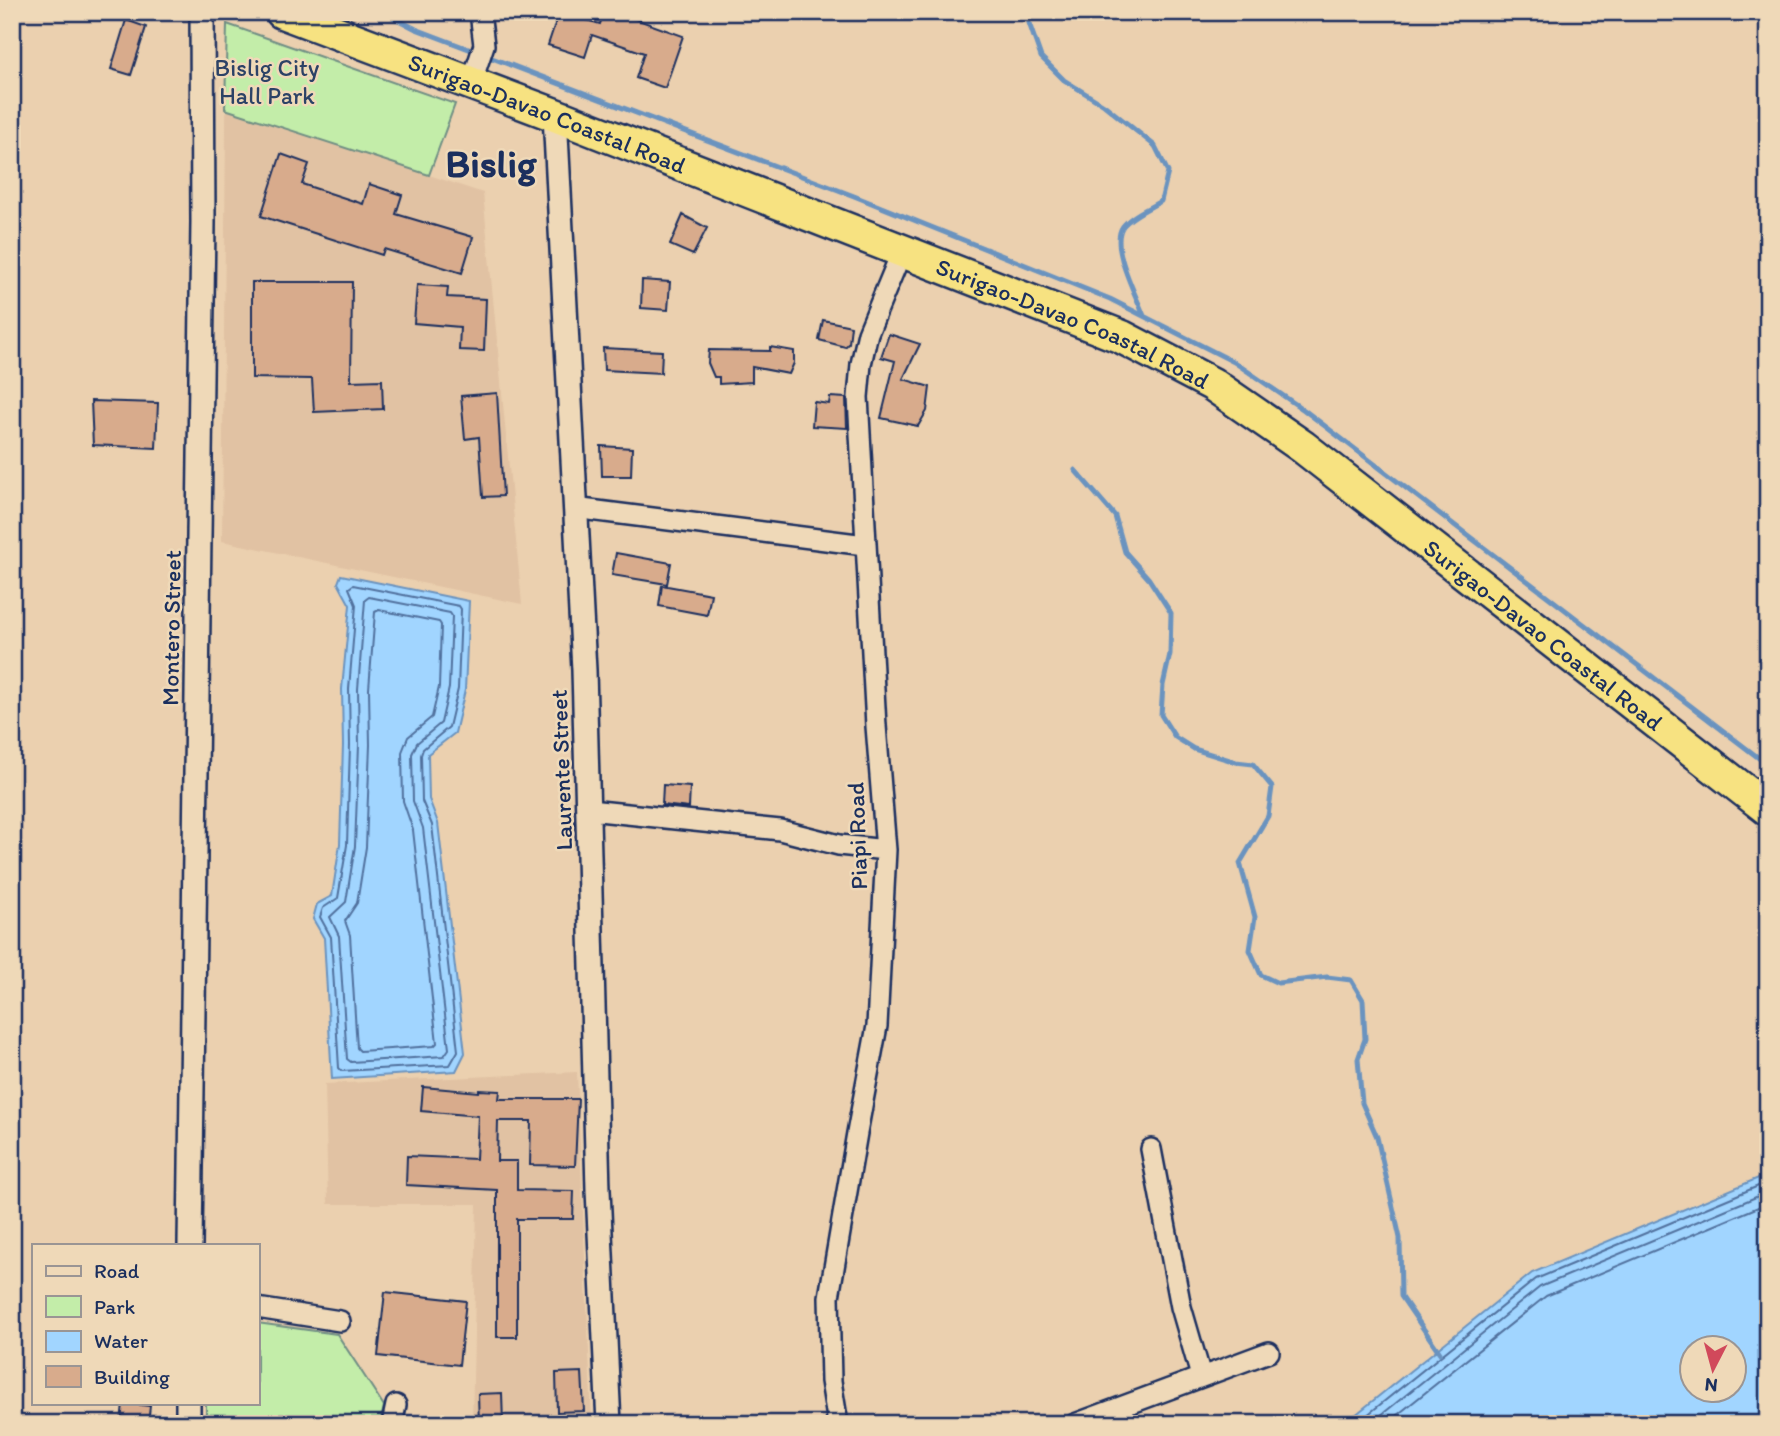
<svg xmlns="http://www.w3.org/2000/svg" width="1780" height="1436" font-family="Itim,sans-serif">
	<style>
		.built { fill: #e1c2a3 }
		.green { fill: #c3eda9; stroke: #6f8e84; stroke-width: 2 }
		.water { fill: #a1d5ff; stroke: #6b93bf; stroke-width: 2; fill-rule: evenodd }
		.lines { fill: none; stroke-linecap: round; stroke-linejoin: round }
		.shore { stroke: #51719e; stroke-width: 2 }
		.stream { stroke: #6b93bf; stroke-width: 5 }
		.building { fill: #d8ab8c; stroke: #1b2f5e; stroke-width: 2 }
		.minor-casing { stroke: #1b2f5e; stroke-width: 24 }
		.tertiary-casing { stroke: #1b2f5e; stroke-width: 28 }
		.trunk-casing { stroke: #1b2f5e; stroke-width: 37 }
		.minor { stroke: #efd9b8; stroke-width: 19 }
		.tertiary { stroke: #efd9b8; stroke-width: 23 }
		.trunk { stroke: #f7e281; stroke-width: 32 }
		.labels { text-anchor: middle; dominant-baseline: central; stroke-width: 5; stroke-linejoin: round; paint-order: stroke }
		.park-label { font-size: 24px; fill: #2c4266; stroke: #efd9b8 }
		.street-label { font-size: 24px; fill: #1b2f5e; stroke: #efd9b8 }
		.town-label { font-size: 38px; font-weight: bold; fill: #1b2f5e; stroke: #efd9b8 }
	</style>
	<rect width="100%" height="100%" fill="#ebd0af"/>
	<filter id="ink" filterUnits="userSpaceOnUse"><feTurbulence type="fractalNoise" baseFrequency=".0143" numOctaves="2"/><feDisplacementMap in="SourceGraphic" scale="14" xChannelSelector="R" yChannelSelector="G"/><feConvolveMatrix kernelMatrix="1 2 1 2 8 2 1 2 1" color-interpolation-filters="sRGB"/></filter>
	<g filter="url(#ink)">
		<path class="built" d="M 227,24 L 455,104 L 429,175 L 483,193 L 522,604 L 222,541 Z
			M 577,1072 L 592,1424 L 472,1424 L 477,1204 L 328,1204 L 325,1084 Z"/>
		<path class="green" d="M 227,24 L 455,104 L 429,175 L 225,109 Z
			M 257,1323 L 337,1334 L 384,1406 L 380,1424 L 206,1424 L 206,1403 L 257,1403 Z"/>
		<path class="water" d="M 341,575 L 469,601 L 465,690 L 455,733 L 428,754 L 429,799 L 438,823 L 465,1053 L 456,1071 L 332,1079 L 324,938 L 313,919 L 317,904 L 332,896 L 340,844 L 343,745 L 342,689 L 350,605 L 338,583 Z
			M 1768,1174 L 1768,1424 L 1344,1424 L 1532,1273 ZM 1692,1348 L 1734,1348 L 1734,1390 L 1692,1390 Z"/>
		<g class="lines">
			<path class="shore" d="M 353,585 L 459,606 L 461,609 L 458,689 L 449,727 L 423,749 L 421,755 L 422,801 L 432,825 L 458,1051 L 450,1065 L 342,1071 L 339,1068 L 331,937 L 320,917 L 323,908 L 338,898 L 347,845 L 350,745 L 349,689 L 356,605 L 349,588 Z
				M 369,597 L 450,613 L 452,616 L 449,688 L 441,723 L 417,743 L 412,754 L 413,801 L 423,828 L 449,1049 L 444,1056 L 351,1062 L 347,1059 L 339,936 L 330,917 L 346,902 L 355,846 L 359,745 L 358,689 L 365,600 Z
				M 379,610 L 439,622 L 441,625 L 439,687 L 432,717 L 408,737 L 402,752 L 403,801 L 413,830 L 437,1043 L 434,1046 L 360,1051 L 357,1048 L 350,935 L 345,921 L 357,903 L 366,847 L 370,745 L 369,689 L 375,612 Z
				M 1356,1424 L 1536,1279 L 1768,1182
				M 1370,1424 L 1540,1287 L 1768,1192
				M 1386,1424 L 1546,1296 L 1768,1203"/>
			<path class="stream" d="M 383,12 L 416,29 L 474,51
				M 1030,12 L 1029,23 L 1041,57 L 1064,80 L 1104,105 L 1155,146 L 1168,172 L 1161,201 C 1149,208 1132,215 1123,226 C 1109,245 1136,295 1144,316
				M 492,58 L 854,196 L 1110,299 L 1234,362 L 1304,410 L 1768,765
				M 1075,470 L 1115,516 L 1125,552 L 1149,579 L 1171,613 L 1170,654 L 1163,685 L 1161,715 L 1175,737 L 1194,749 L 1236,762 L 1253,764 L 1272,787 L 1268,816 L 1240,863 L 1255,917 L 1250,950 L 1261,975 L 1278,983 L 1327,977 L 1351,980 L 1363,1000 L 1365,1039 L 1358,1059 L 1362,1103 L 1377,1137 L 1400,1238 L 1401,1296 L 1440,1353"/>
		</g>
		<path class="building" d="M 559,12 L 600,24 L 604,12 L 616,12 L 683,36 L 665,88 L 636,78 L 644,53 L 592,35 L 585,57 L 548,45 Z
			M 126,20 L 146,27 L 131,75 L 111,69 Z
			M 281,154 L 309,164 L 302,184 L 363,204 L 369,184 L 402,195 L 396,214 L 473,237 L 462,273 L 384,249 L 382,255 L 261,216 Z
			M 683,215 L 707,228 L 693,255 L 670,245 Z
			M 642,280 L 670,282 L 668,310 L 641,308 Z
			M 252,282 L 352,282 L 351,381 L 382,380 L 383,409 L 314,412 L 312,379 L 252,378 Z
			M 417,285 L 448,287 L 447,297 L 486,299 L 484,351 L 459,350 L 460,327 L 414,323 Z
			M 823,320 L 851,326 L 849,343 L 845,347 L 819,340 Z
			M 889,334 L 920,344 L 903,379 L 930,387 L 927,411 L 918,426 L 881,418 L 895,361 L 881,357 Z
			M 770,347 L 794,351 L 794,363 L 789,374 L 752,367 L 752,382 L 719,384 L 719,377 L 714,377 L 708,363 L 709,350 L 770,351 Z
			M 603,348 L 662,351 L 661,373 L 604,370 Z
			M 497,393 L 503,496 L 483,497 L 479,437 L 465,439 L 461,396 Z
			M 830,397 L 846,398 L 847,428 L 812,426 L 814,402 L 829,404 Z
			M 91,401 L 158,403 L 156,448 L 93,445 Z
			M 601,446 L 632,448 L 631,476 L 602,476 Z
			M 616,553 L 671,563 L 667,584 L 612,575 Z
			M 662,585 L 711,594 L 707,615 L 659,606 Z
			M 663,785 L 690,787 L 689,808 L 662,805 Z
			M 423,1087 L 479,1092 L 479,1090 L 500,1091 L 499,1099 L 578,1099 L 575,1166 L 530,1165 L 531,1121 L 498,1121 L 497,1161 L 517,1161 L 517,1190 L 574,1191 L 573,1219 L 517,1219 L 517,1337 L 497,1337 L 497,1190 L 406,1185 L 407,1156 L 476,1159 L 478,1116 L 421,1111 Z
			M 385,1292 L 466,1301 L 459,1365 L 378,1356 Z
			M 582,1372 L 584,1411 L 557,1412 L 556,1373 Z
			M 502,1393 L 503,1424 L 479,1424 L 478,1394 Z
			M 123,1403 L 150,1406 L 148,1424 L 121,1423 Z"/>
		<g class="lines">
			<g class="minor-casing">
				<path id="minor" d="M 471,84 L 484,45 L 480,12
					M 574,508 L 865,545
					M 589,810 L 780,830 L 839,845 L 886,850
					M 1151,1149 L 1181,1307 L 1201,1376
					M 257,1308 L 340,1321
					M 392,1424 L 396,1405
					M 838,1424 L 831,1381 L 829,1297 L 857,1133 L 877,1026 L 886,850 L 876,726 L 858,397 L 861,364 L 868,333 L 902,251
					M 1075,1424 L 1269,1352"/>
			</g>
			<g class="tertiary-casing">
				<path id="tertiary" d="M 555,115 L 584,670 L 598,1190 L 609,1424
					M 190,1245 L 203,222 L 202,12
					M 188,1424 L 188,1403"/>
			</g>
			<g class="trunk-casing">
				<g id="trunk">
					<path id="s1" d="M 282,12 L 555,115 L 1122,337 L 1212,384 L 1303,447 L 1768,809"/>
				</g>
			</g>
			<use href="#minor" class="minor"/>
			<use href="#tertiary" class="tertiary"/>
			<use href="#trunk" class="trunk"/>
		</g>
	</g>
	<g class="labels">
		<g class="park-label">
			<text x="267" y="67">Bislig City<tspan x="267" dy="28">Hall Park</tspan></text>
		</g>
		<g class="street-label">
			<text stroke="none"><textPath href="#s1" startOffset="284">Surigao-Davao Coastal Road</textPath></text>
			<text stroke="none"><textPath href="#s1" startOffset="850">Surigao-Davao Coastal Road</textPath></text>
			<text transform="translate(171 628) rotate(-89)">Montero Street</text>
			<text stroke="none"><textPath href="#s1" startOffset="1418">Surigao-Davao Coastal Road</textPath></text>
			<text transform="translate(561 770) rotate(-92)">Laurente Street</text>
			<text transform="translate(857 836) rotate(-92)">Piapi Road</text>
		</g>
		<g class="town-label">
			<text x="491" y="164">Bislig</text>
		</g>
	</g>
	<rect width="1780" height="1436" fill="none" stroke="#efd9b8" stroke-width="42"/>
	<rect x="21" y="21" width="1738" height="1394" fill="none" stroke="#1b2f5e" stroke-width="2.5" filter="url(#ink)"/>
	<rect x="32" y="1244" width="228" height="161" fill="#efd9b8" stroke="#9a9594" stroke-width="2"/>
	<rect x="46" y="1266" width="35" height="10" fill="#efd9b8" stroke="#9a9594" stroke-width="2"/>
	<text x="94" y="1278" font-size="21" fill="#1b2f5e">Road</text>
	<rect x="46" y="1296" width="35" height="21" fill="#c3eda9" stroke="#9a9594" stroke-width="2"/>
	<text x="94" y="1314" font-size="21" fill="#1b2f5e">Park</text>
	<rect x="46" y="1331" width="35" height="21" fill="#a1d5ff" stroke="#9a9594" stroke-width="2"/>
	<text x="94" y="1348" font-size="21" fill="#1b2f5e">Water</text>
	<rect x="46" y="1366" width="35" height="21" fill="#d8ab8c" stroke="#9a9594" stroke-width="2"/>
	<text x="94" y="1384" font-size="21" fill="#1b2f5e">Building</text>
	<g transform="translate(1713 1369) rotate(186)"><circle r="33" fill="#efd9b8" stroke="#9a9594" stroke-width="2"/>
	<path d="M0-5L12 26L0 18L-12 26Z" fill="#d1495b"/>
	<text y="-10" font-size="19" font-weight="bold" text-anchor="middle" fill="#1b2f5e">N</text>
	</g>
</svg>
